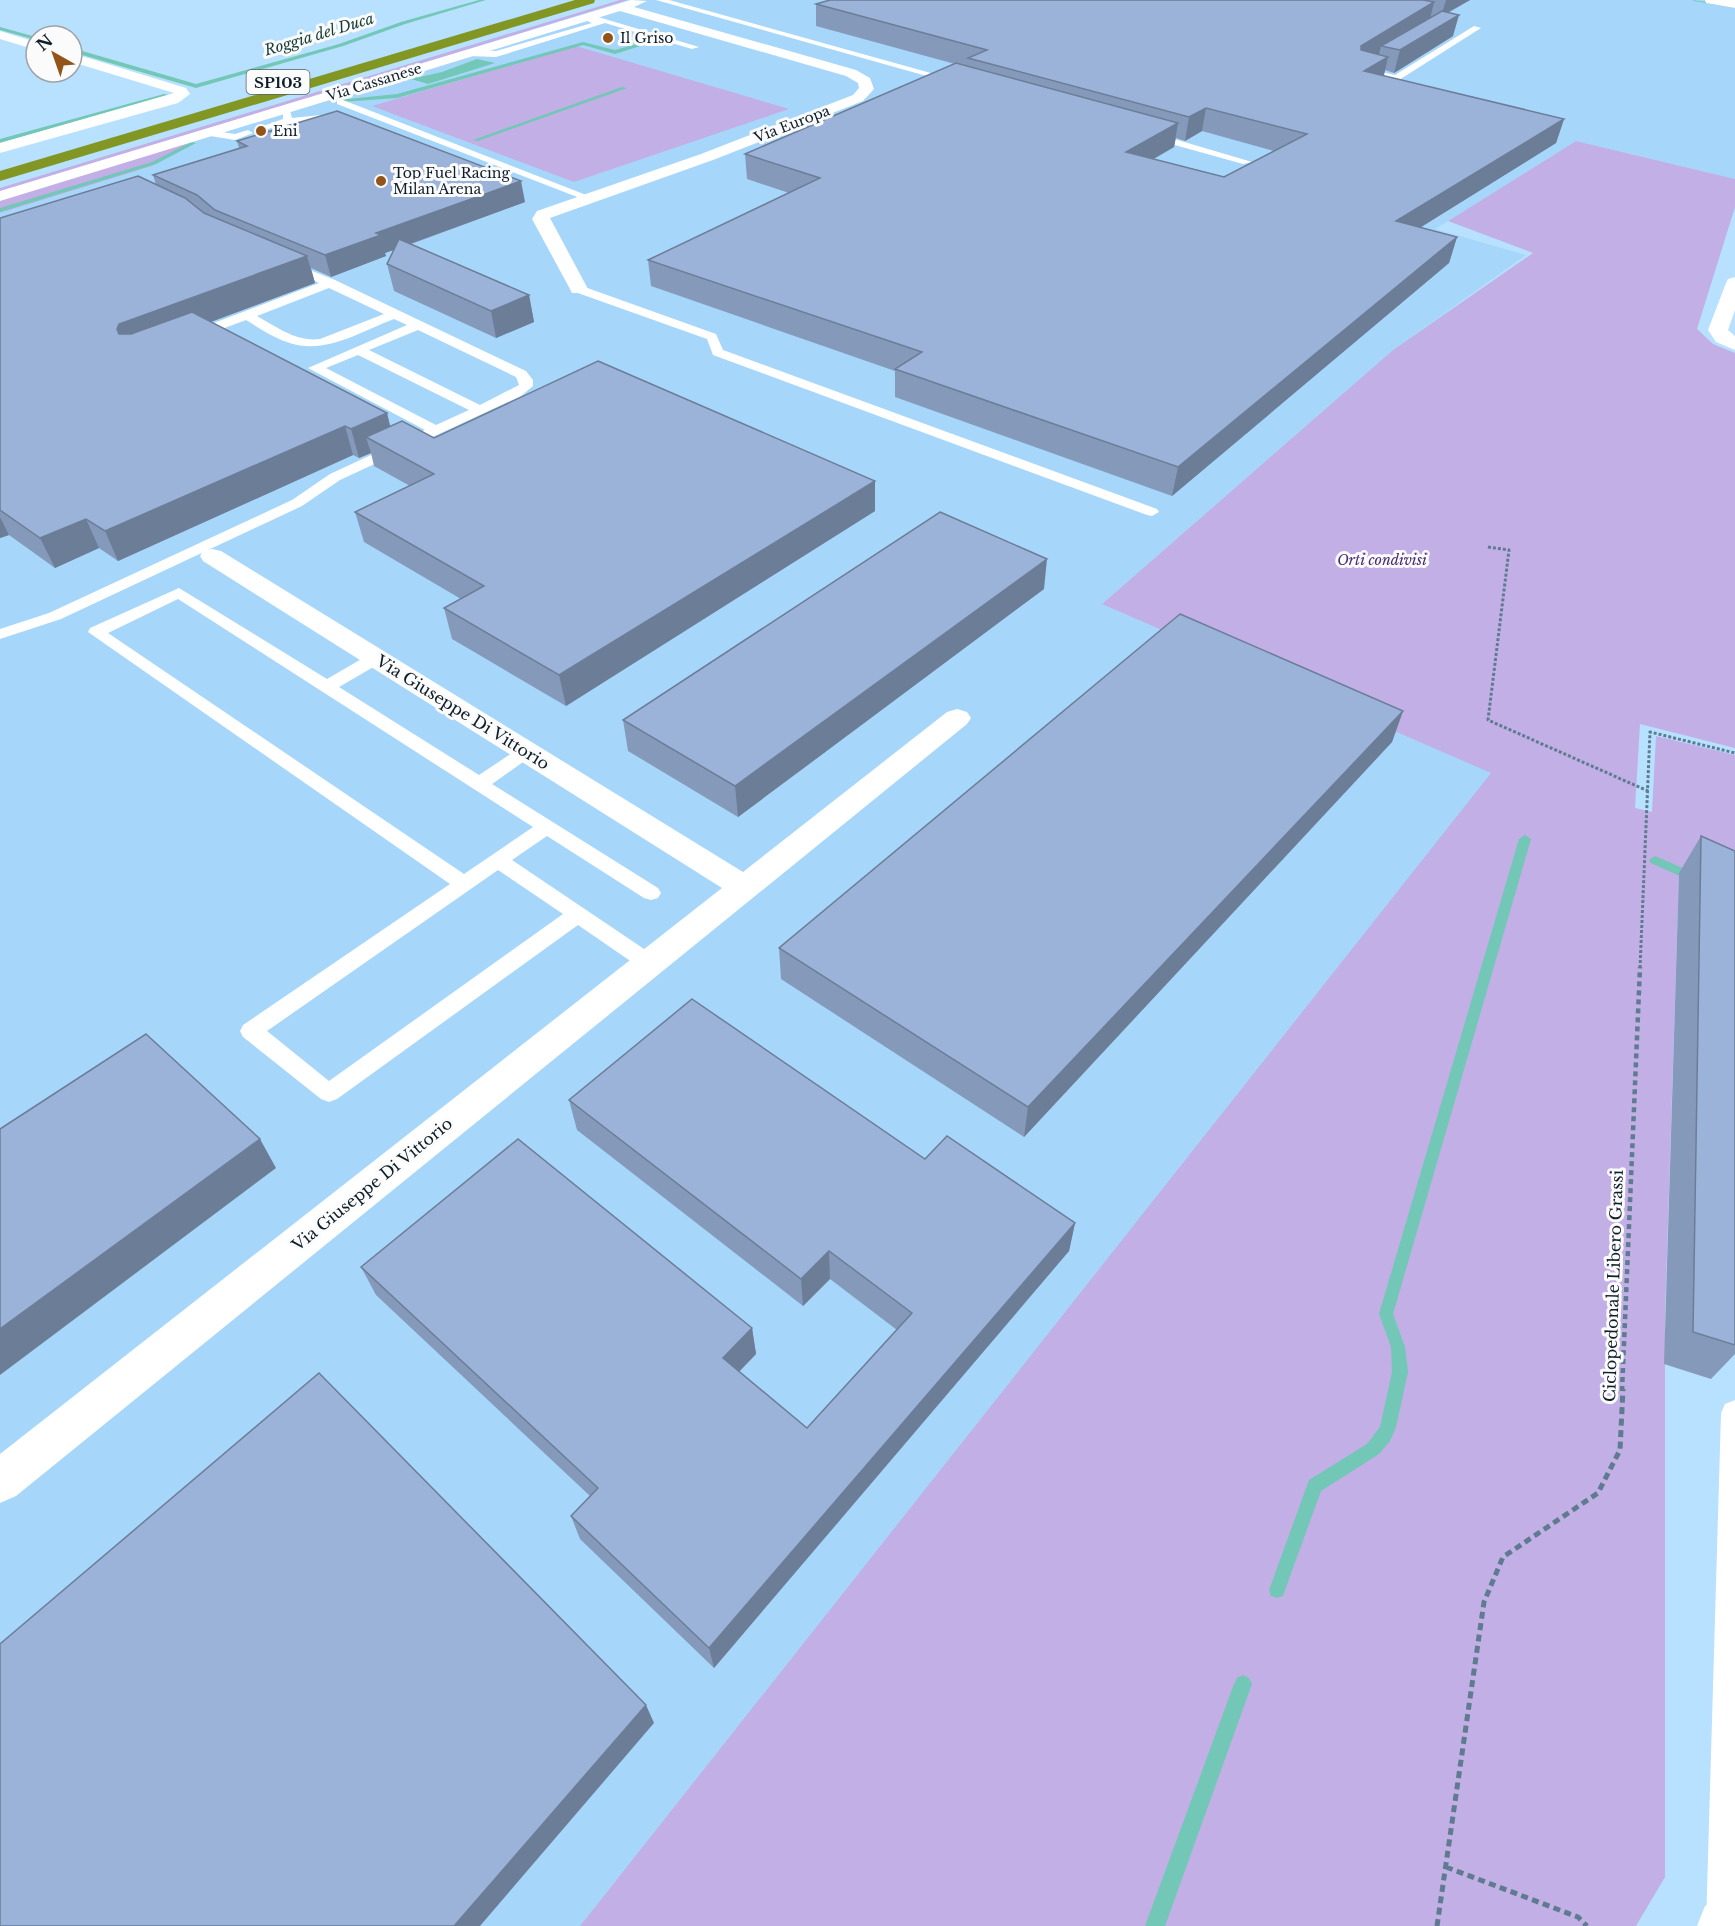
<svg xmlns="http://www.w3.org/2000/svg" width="1735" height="1926" font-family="'Libre Baskerville',serif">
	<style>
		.built { fill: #a6d7fa }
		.green { fill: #c1afe6 }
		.water { fill: #72c7b6 }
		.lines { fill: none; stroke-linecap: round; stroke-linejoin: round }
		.stream { fill: #72c7b6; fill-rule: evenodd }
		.path-far2 { stroke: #5f7b8f; stroke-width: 3; stroke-dasharray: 3 2; stroke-linecap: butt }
		.path-far1 { stroke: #5f7b8f; stroke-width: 4.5; stroke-dasharray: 5 4; stroke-linecap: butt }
		.path { stroke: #5f7b8f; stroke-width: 5; stroke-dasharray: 7 4.5; stroke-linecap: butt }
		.lane { fill: #fff; fill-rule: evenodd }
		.street { fill: #fff; fill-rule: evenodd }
		.secondary { fill: #fff; fill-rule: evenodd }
		.highway { fill: #819623; fill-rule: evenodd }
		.wall { fill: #859aba; fill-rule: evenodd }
		.shaded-wall { fill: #6c7d97 }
		.building { fill: #9bb3d8; stroke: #6c7d97; stroke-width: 1.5 }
		.poi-dot { fill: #925418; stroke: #fbfbfb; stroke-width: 2 }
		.labels { text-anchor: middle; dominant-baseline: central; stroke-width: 6; stroke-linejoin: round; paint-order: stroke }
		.far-poi-label { font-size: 14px; fill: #0e1e29; stroke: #fbfbfb; text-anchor: start }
		.far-street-label { font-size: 14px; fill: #0e1e29; stroke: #fbfbfb }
		.far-park-label { font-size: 14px; font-style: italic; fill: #482b71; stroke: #fbfbfb }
		.far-water-label { font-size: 15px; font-style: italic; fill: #163e36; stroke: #fbfbfb }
		.shield { fill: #fbfbfb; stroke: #556068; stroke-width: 1.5 }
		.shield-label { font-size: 15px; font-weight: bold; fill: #0e1e29 }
		.street-label { font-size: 16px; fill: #0e1e29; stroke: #fbfbfb }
	</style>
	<rect width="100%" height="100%" fill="#b7e1ff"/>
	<path class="built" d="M 634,0 L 1735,0 L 1735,179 L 1576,141 L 1435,229 L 1526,255 L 1393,350 L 1103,603 L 1492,773 L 580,1926 L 0,1926 L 0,213 L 152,166 L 190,142 L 471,56 Z"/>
	<path class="green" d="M 620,0 L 628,0 L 0,193 L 0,188 Z
		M 576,46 L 789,109 L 574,182 L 372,106 Z
		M 1576,141 L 1735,179 L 1735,207 L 1697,329 L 1713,344 L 1735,353 L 1735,748 L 1640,724 L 1635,808 L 1652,812 L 1656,736 L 1735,755 L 1735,899 L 1679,874 L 1665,1316 L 1665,1877 L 1636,1926 L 580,1926 L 1491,773 L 1102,604 L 1393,350 L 1533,253 L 1448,221 Z
		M 190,142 L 152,166 L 0,213 L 0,199 Z"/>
	<path class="water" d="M 477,59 L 495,63 L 428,84 L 411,79 L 442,72 Z"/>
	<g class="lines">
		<path class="stream" d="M 479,0 L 486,0 L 405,24 L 343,46 L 196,88 L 72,52 L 72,48 L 196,84 L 339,44 L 401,22 Z
			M 1692,0 L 1735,6 L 1735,8 L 1694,1 Z
			M 0,27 L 36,37 L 36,40 L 0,30 Z
			M 651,40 L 653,42 L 615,54 L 583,45 L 397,98 L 341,102 L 338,100 L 397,94 L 583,42 L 615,50 Z
			M 622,87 L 627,88 L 478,141 L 473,140 Z
			M 164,94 L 169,95 L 0,143 L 0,139 Z
			M 191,142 L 196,143 L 156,164 L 0,212 L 0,208 L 152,162 Z
			M 1525,835 L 1531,839 L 1393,1314 L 1405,1347 L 1408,1372 L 1396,1427 L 1390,1441 L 1379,1454 L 1321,1491 L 1285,1590 L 1283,1596 L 1277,1598 L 1271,1596 L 1269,1590 L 1309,1480 L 1367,1444 L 1380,1427 L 1392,1372 L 1391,1347 L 1379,1314 L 1519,839 Z
			M 1655,856 L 1699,875 L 1701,878 L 1699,881 L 1691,881 L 1651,863 L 1649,860 Z
			M 1243,1675 L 1249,1678 L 1252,1684 L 1165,1926 L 1145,1926 L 1234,1684 L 1237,1678 Z"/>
		<path class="path-far2" d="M 1488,547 L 1509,550 L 1488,720 L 1648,791
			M 1640,968 L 1650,732 L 1735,753"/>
		<path class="path-far1" d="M 1622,1391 L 1640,967"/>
		<path class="path" d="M 1446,1867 L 1578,1917 L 1587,1926
			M 1437,1926 L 1484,1602 L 1503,1557 L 1598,1493 L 1620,1450 L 1623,1389"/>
		<path class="lane" d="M 656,0 L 669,0 L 963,82 L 955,84 Z
			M 588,14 L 699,47 L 692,49 L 605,23 L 496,57 L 469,56 L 465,53 L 469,50 L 496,51 L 592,23 L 580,18 Z
			M 1474,26 L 1481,28 L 1399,80 L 1357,70 L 1366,65 L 1370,69 L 1395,75 Z
			M 337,100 L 343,100 L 594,198 L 589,201 L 585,200 L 337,104 Z
			M 283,107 L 289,107 L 292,118 L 340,113 L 345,116 L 340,119 L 289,124 L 263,130 L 263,126 L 283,119 Z
			M 208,130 L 235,134 L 248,130 L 253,133 L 235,140 L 204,135 L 203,133 Z
			M 1146,133 L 1154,133 L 1252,162 L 1243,164 L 1146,137 Z
			M 285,260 L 335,280 L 526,371 L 533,380 L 533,386 L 521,396 L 340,480 L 302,506 L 61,619 L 0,639 L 0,629 L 49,613 L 292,500 L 330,474 L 425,430 L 308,368 L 407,325 L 394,319 C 360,332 323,356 287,342 C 272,337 259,328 246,320 L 198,338 L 190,338 L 188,335 L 190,332 L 319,283 L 281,265 L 281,261 ZM 329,288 L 384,314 L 320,339 C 296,342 277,327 257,316 ZM 418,330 L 516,377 L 519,385 L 480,405 L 369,350 ZM 358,355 L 469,410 L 436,425 L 326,368 Z
			M 579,285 L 716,334 L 723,350 L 1157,509 L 1159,512 L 1152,516 L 1147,515 L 713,355 L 707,339 L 575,292 L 573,289 Z
			M 179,588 L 327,679 L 370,654 L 382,654 L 384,658 L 382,662 L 339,687 L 479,775 L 521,747 L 533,747 L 536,751 L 533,755 L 492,784 L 658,888 L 661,893 L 658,898 L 651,900 L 644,898 L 547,836 L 512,860 L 656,957 L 660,963 L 656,969 L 649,971 L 642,969 L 578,925 L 337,1099 L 329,1102 L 321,1099 L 243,1037 L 240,1031 L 243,1025 L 450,884 L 88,632 L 90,628 ZM 178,599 L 533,827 L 464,874 L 108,633 ZM 498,870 L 563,914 L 329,1081 L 267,1031 Z
			M 1735,1400 L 1735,1926 L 1706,1926 L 1721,1413 L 1725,1404 Z"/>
		<path class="street" d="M 631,0 L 647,1 L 634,7 L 856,70 L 870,78 L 874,89 L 863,101 L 713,160 L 550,218 L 588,289 L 586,293 L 572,293 L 570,289 L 532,219 L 537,211 L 701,154 L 853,95 L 859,88 L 858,83 L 846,76 L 620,11 L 0,201 L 0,191 Z
			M 0,31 L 36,42 L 36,50 L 0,39 Z
			M 72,53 L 186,88 L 190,94 L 178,103 L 0,153 L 0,143 L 174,93 L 72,62 Z
			M 1735,277 L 1735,310 L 1728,330 L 1735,336 L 1735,350 L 1716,342 L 1708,330 L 1726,283 L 1728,279 Z
			M 212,549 L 221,551 L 743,872 L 947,712 L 957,709 L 967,712 L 971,718 L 967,724 L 16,1496 L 0,1503 L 0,1454 L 722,888 L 203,561 L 200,556 L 203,551 Z
			M 1724,1898 L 1735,1903 L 1735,1926 L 1697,1926 L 1705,1906 Z"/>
		<path class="secondary" d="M 1705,0 L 1735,0 L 1735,8 L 1706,3 Z"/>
		<path class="highway" d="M 575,0 L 595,0 L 594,3 L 0,181 L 0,171 Z"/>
	</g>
	<path class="wall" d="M 830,0 L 1470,0 L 1448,13 L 1453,36 L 1394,73 L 1385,70 L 1383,76 L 1564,119 L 1556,143 L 1421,227 L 1457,237 L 1449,263 L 1172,496 L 895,397 L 895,371 L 651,286 L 648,260 L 789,193 L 747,179 L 745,154 L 955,64 L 816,26 L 816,4 ZM 1202,131 L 1274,151 L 1224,177 L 1154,159 L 1174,147 L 1176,138 L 1185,141 Z
		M 237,141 L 525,202 L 411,244 L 529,295 L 534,322 L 496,338 L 394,291 L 387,264 L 394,250 L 385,253 L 386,256 L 331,277 L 311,268 L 315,283 L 211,322 L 387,413 L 390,427 L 434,438 L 875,511 L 566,706 L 452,639 L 444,608 L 461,599 L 364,542 L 355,512 L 410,486 L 374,466 L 371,453 L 359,458 L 353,455 L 118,561 L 99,548 L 55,568 L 9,535 L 0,538 L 0,218 L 156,185 L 153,175 L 239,148 Z
		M 1044,589 L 738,817 L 628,751 L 623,720 Z
		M 1403,711 L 1392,742 L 1024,1137 L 781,979 L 779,948 Z
		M 1701,836 L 1735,851 L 1735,1354 L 1711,1379 L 1664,1364 L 1679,873 Z
		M 569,1100 L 925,1159 L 1075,1223 L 1069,1251 L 714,1668 L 580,1539 L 571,1516 L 590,1496 L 376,1295 L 361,1267 L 752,1328 L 756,1354 L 739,1372 L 807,1428 L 897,1330 L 830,1279 L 803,1306 L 577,1130 Z"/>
	<path class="shaded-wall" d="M 1446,0 L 1470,0 L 1441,16 Z
		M 1434,2 L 1429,24 L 1381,46 L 1379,54 L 1356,68 L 1361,46 Z
		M 1459,15 L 1453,36 L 1394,73 L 1400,50 Z
		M 1388,57 L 1383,80 L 1364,71 Z
		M 1206,108 L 1202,131 L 1185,141 L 1189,117 Z
		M 1564,119 L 1556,143 L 1389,247 L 1396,221 Z
		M 1178,123 L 1174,147 L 1123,176 L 1126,152 Z
		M 521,181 L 525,202 L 385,253 L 386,256 L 331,277 L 325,255 L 376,233 Z
		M 1457,237 L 1449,263 L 1172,496 L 1178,467 Z
		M 307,256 L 315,283 L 130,352 L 128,356 L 117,329 L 119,324 Z
		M 529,295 L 534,322 L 496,338 L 491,311 Z
		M 387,413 L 394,442 L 366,437 L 371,453 L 359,458 L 351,429 Z
		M 345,426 L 353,455 L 118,561 L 105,531 Z
		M 875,481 L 875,511 L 566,706 L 559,675 Z
		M 0,517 L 9,535 L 0,538 Z
		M 86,519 L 99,548 L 55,568 L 40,538 Z
		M 1047,559 L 1044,589 L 738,817 L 735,786 Z
		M 1403,711 L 1392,742 L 1024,1137 L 1028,1107 Z
		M 260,1139 L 276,1168 L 0,1375 L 0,1329 Z
		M 1075,1223 L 1069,1251 L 714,1668 L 709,1648 Z
		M 829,1251 L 830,1279 L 803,1306 L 801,1279 Z
		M 752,1328 L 756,1354 L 727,1384 L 723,1358 Z
		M 646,1705 L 654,1723 L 480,1926 L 454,1926 Z"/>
	<path class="building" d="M 830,0 L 1423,0 L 1434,2 L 1361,46 L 1361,50 L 1388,57 L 1364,71 L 1564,119 L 1396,221 L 1457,237 L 1178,467 L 895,369 L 922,352 L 648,260 L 820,178 L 745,154 L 956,63 L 1178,123 L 1126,152 L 1224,177 L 1307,134 L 1206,108 L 1189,117 L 968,58 L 987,50 L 816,4 Z
		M 1442,11 L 1459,15 L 1400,50 L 1381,46 Z
		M 337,111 L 521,181 L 376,233 L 381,235 L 325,255 L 215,210 L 197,195 L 153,175 L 247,146 L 237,141 Z
		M 138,176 L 185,198 L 204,213 L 307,256 L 119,324 L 117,329 L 119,334 L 131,334 L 192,312 L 387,413 L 351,429 L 345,426 L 105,531 L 86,519 L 40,538 L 0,510 L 0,218 Z
		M 399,239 L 529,295 L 491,311 L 387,264 Z
		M 598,361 L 875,481 L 559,675 L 444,608 L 484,586 L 355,512 L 434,474 L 366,437 L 402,421 L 434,438 Z
		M 940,512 L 1047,559 L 735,786 L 623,720 Z
		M 1180,614 L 1403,711 L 1028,1107 L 779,948 Z
		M 1701,836 L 1735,851 L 1735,1345 L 1693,1332 Z
		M 692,999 L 925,1159 L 947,1136 L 1075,1223 L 709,1648 L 571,1516 L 598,1488 L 361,1267 L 518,1139 L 752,1328 L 723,1358 L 807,1428 L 912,1313 L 829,1251 L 801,1279 L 569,1100 Z
		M 146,1034 L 260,1139 L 0,1329 L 0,1129 Z
		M 319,1373 L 646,1705 L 454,1926 L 0,1926 L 0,1644 Z"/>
	<g class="poi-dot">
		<circle cx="608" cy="38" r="6"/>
		<circle cx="261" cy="131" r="6"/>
		<circle cx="381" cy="181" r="6"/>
	</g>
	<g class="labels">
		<g class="far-poi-label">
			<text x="620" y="38">Il Griso</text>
			<text x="273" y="131">Eni</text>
			<text x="393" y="173">Top Fuel Racing<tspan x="393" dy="16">Milan Arena</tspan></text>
		</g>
		<g class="far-street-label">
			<text transform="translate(374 82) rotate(-17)">Via Cassanese</text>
			<text transform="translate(792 124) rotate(-21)">Via Europa</text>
		</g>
		<g class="far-park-label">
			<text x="1382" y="560">Orti condivisi</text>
		</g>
		<g class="far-water-label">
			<text transform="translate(319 34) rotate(-17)">Roggia del Duca</text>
		</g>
		<rect class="shield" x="246.5" y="70" width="63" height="24" rx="4.5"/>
		<g class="shield-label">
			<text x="278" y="82">SP103</text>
		</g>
		<g class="street-label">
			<text transform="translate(463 712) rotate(32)">Via Giuseppe Di Vittorio</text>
			<text transform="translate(372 1184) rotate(-39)">Via Giuseppe Di Vittorio</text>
			<text transform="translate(1613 1286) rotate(-88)">Ciclopedonale Libero Grassi</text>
		</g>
	</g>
	<g transform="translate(54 54) rotate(320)"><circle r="28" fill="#fbfbfb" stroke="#9ca3a7" stroke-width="1.5"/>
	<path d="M0-4.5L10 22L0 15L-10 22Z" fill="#925418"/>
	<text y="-9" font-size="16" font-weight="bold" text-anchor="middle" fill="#0e1e29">N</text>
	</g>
</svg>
